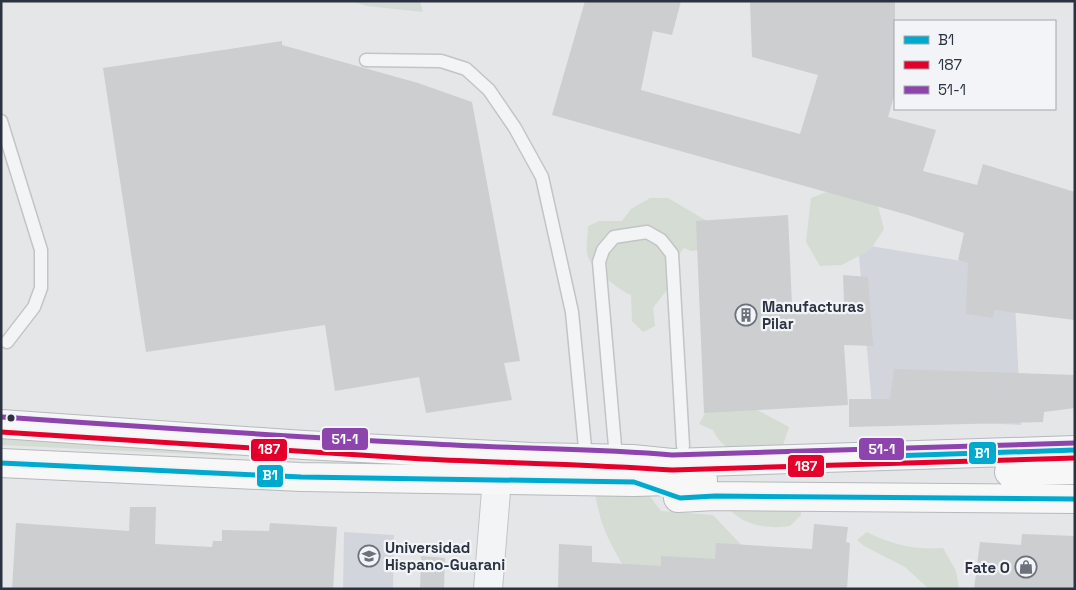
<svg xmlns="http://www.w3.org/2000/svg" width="1076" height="590" font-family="'Space Grotesk',sans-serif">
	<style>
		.built { fill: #d2d5db }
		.green { fill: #d5dcd4 }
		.building { fill: #ccced0 }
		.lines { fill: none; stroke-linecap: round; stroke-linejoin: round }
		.service-casing { stroke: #c2c4c6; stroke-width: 15 }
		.tertiary-casing { stroke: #c2c4c6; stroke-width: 30 }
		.trunk-casing { stroke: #b6b9bd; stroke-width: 30 }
		.service { stroke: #f3f4f5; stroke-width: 12 }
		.tertiary { stroke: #f3f4f5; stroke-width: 28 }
		.trunk { stroke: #f7f7f7; stroke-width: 28 }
		.bus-1-casing { stroke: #f2f4f7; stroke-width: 9 }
		.bus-2-casing { stroke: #f2f4f7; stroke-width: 9 }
		.bus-3-casing { stroke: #f2f4f7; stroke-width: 9 }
		.bus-1 { stroke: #00a9ce; stroke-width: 5 }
		.bus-2 { stroke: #e4002b; stroke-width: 5 }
		.bus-3 { stroke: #8e44ad; stroke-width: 5 }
		.bus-dot { fill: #2b3342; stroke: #f2f4f7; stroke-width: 2 }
		.labels { text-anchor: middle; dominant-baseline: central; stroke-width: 4.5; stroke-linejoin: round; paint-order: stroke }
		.poi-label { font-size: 15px; font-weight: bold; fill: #2b3342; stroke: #f2f4f7; text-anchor: start }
		.line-badge { stroke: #f2f4f7; stroke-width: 2 }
		.badge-label { font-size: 14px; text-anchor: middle; font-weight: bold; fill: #fff }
	</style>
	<rect width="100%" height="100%" fill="#e4e6e8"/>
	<path class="built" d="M 858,244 L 986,265 L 1014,281 L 1021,425 L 873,418 Z
		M 344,532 L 394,535 L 393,589 L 343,589 Z"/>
	<path class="green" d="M 351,1 L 420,1 L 423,12 L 367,6 Z
		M 856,181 L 878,206 L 884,229 L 870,250 L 842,265 L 820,266 L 806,242 L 811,198 Z
		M 650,198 L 668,198 L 707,221 L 703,250 L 691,251 L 684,248 L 677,257 L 672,283 L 653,308 L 655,326 L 643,332 L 632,321 L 631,295 C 619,290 588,267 587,253 C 586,244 588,235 588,226 L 599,221 L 622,221 L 631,209 Z
		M 729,399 L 759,411 L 789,427 L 781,451 C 754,451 726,459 713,430 L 699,424 L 708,408 Z
		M 1,438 L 233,453 L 231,456 L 1,445 Z
		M 593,477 L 645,490 L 661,511 L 713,515 L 748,552 L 768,576 L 629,575 C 606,537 598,522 593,477 Z
		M 723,501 L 801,503 L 801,515 L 790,526 C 765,530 737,524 723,501 Z
		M 867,532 C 891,545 916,550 943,548 L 956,571 L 959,589 L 929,589 L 905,567 L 864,546 L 857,540 Z"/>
	<path class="building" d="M 585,1 L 681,1 L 672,35 L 653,31 L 641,90 L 800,134 L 818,75 L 752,57 L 750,1 L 895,1 L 895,93 L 888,117 L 936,130 L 923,171 L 977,185 L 983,164 L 1075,192 L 1075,320 L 994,310 L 993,318 L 966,314 L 968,263 L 958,260 L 964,233 L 908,215 L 552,115 Z
		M 282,41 L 282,45 L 418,83 L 472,102 L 520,361 L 504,363 L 512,400 L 426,413 L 419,377 L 335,391 L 325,325 L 146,352 L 103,68 Z
		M 788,215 L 792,306 L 844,303 L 843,275 L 868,277 L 873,346 L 844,345 L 848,405 L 704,413 L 696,221 Z
		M 894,369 L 1075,375 L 1075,408 L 1044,412 L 1043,422 L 849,427 L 849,399 L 890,399 Z
		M 130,507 L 156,507 L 155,544 L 212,547 L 213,541 L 222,541 L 222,530 L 269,531 L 270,523 L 337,527 L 333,589 L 12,589 L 16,523 L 129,531 Z
		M 814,524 L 848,527 L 846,542 L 850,543 L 847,589 L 558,589 L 559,544 L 592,546 L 592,562 L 661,566 L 661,556 L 715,559 L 716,543 L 812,549 Z
		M 1022,534 L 1075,536 L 1075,589 L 974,589 L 980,542 L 1021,545 Z
		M 421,556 L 445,558 L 444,589 L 420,589 Z"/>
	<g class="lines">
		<g class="service-casing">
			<path id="service" d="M 366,60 L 441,61 L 466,69 L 489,90 L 515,128 L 542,177 L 572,312 L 586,458
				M 1,121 L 41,250 L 41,288 L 34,307 L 7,342
				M 616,458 L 599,262 L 603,250 L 614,237 L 647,232 L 661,240 L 672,254 L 683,446"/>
		</g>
		<g class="tertiary-casing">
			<path id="tertiary" d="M 488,589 L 497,479"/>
		</g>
		<g class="trunk-casing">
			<path id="trunk" d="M 1,424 L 304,445 L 532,457 L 632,459 L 672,463 L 1075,450
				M 1,463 L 301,477 L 634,482 L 703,480
				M 1009,472 L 1075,470
				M 678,498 L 715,496 L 1075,499"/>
		</g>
		<use href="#service" class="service"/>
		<use href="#tertiary" class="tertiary"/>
		<use href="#trunk" class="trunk"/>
		<g class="bus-1-casing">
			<path id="bus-1" d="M 890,456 L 1075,450
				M 1,463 L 301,477 L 634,482 L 680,498 L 715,496 L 1075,499"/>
		</g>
		<g class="bus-2-casing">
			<path id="bus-2" d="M 1,432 C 142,441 283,451 423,459 C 506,463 590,464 672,470 L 1075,458"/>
		</g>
		<g class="bus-3-casing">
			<path id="bus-3" d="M 2,417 C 146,427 290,437 435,444 C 514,449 594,448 672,455 L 1075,443"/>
		</g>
		<use href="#bus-1" class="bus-1"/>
		<use href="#bus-2" class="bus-2"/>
		<use href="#bus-3" class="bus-3"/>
	</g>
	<defs>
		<g id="building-ring" transform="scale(1.125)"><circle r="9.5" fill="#f2f4f7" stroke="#6c727c" stroke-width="1.5"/><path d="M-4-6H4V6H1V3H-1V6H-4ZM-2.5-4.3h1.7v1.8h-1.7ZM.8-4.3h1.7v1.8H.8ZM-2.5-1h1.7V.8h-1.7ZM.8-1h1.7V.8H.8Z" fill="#6c727c"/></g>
		<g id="school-ring" transform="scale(1.125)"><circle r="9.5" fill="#f2f4f7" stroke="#6c727c" stroke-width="1.5"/><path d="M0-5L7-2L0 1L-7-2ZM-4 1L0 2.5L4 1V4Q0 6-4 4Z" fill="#6c727c"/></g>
		<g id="shop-ring" transform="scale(1.125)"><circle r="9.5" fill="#f2f4f7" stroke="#6c727c" stroke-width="1.5"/><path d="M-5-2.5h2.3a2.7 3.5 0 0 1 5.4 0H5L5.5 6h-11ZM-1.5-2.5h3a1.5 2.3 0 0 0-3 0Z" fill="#6c727c"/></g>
	</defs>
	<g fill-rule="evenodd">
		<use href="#building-ring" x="746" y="315"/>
		<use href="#school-ring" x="369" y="556"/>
		<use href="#shop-ring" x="1026" y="567"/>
	</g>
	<circle class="bus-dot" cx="11" cy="418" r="4.5"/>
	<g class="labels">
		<g class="poi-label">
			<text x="762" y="306">Manufacturas<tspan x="762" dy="17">Pilar</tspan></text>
			<text x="385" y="547">Universidad<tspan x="385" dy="17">Hispano-Guarani</tspan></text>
			<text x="1010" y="567" text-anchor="end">Fate O</text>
		</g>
	</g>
	<g class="line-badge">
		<rect x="321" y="427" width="48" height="24" rx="5" fill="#8e44ad"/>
		<rect x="858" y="437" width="47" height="24" rx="5" fill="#8e44ad"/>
		<rect x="250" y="438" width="38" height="24" rx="5" fill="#e4002b"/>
		<rect x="968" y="441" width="29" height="24" rx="5" fill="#00a9ce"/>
		<rect x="787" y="454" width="38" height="24" rx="5" fill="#e4002b"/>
		<rect x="256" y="464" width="28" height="24" rx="5" fill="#00a9ce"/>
	</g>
	<g class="badge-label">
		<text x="345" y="444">51-1</text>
		<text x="882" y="454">51-1</text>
		<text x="269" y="454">187</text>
		<text x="982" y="458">B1</text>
		<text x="806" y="471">187</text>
		<text x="270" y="480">B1</text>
	</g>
	<rect width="1076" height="590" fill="none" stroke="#2b3342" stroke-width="5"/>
	<rect x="894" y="20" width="162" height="90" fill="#f2f4f7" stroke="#a2a7af"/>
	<rect x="904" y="36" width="25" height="8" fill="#00a9ce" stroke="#a2a7af"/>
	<text x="938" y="45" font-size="15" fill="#2b3342">B1</text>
	<rect x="904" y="61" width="25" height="8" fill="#e4002b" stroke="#a2a7af"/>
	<text x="938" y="70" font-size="15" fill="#2b3342">187</text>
	<rect x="904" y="86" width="25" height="8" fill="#8e44ad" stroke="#a2a7af"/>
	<text x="938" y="95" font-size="15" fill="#2b3342">51-1</text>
</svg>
